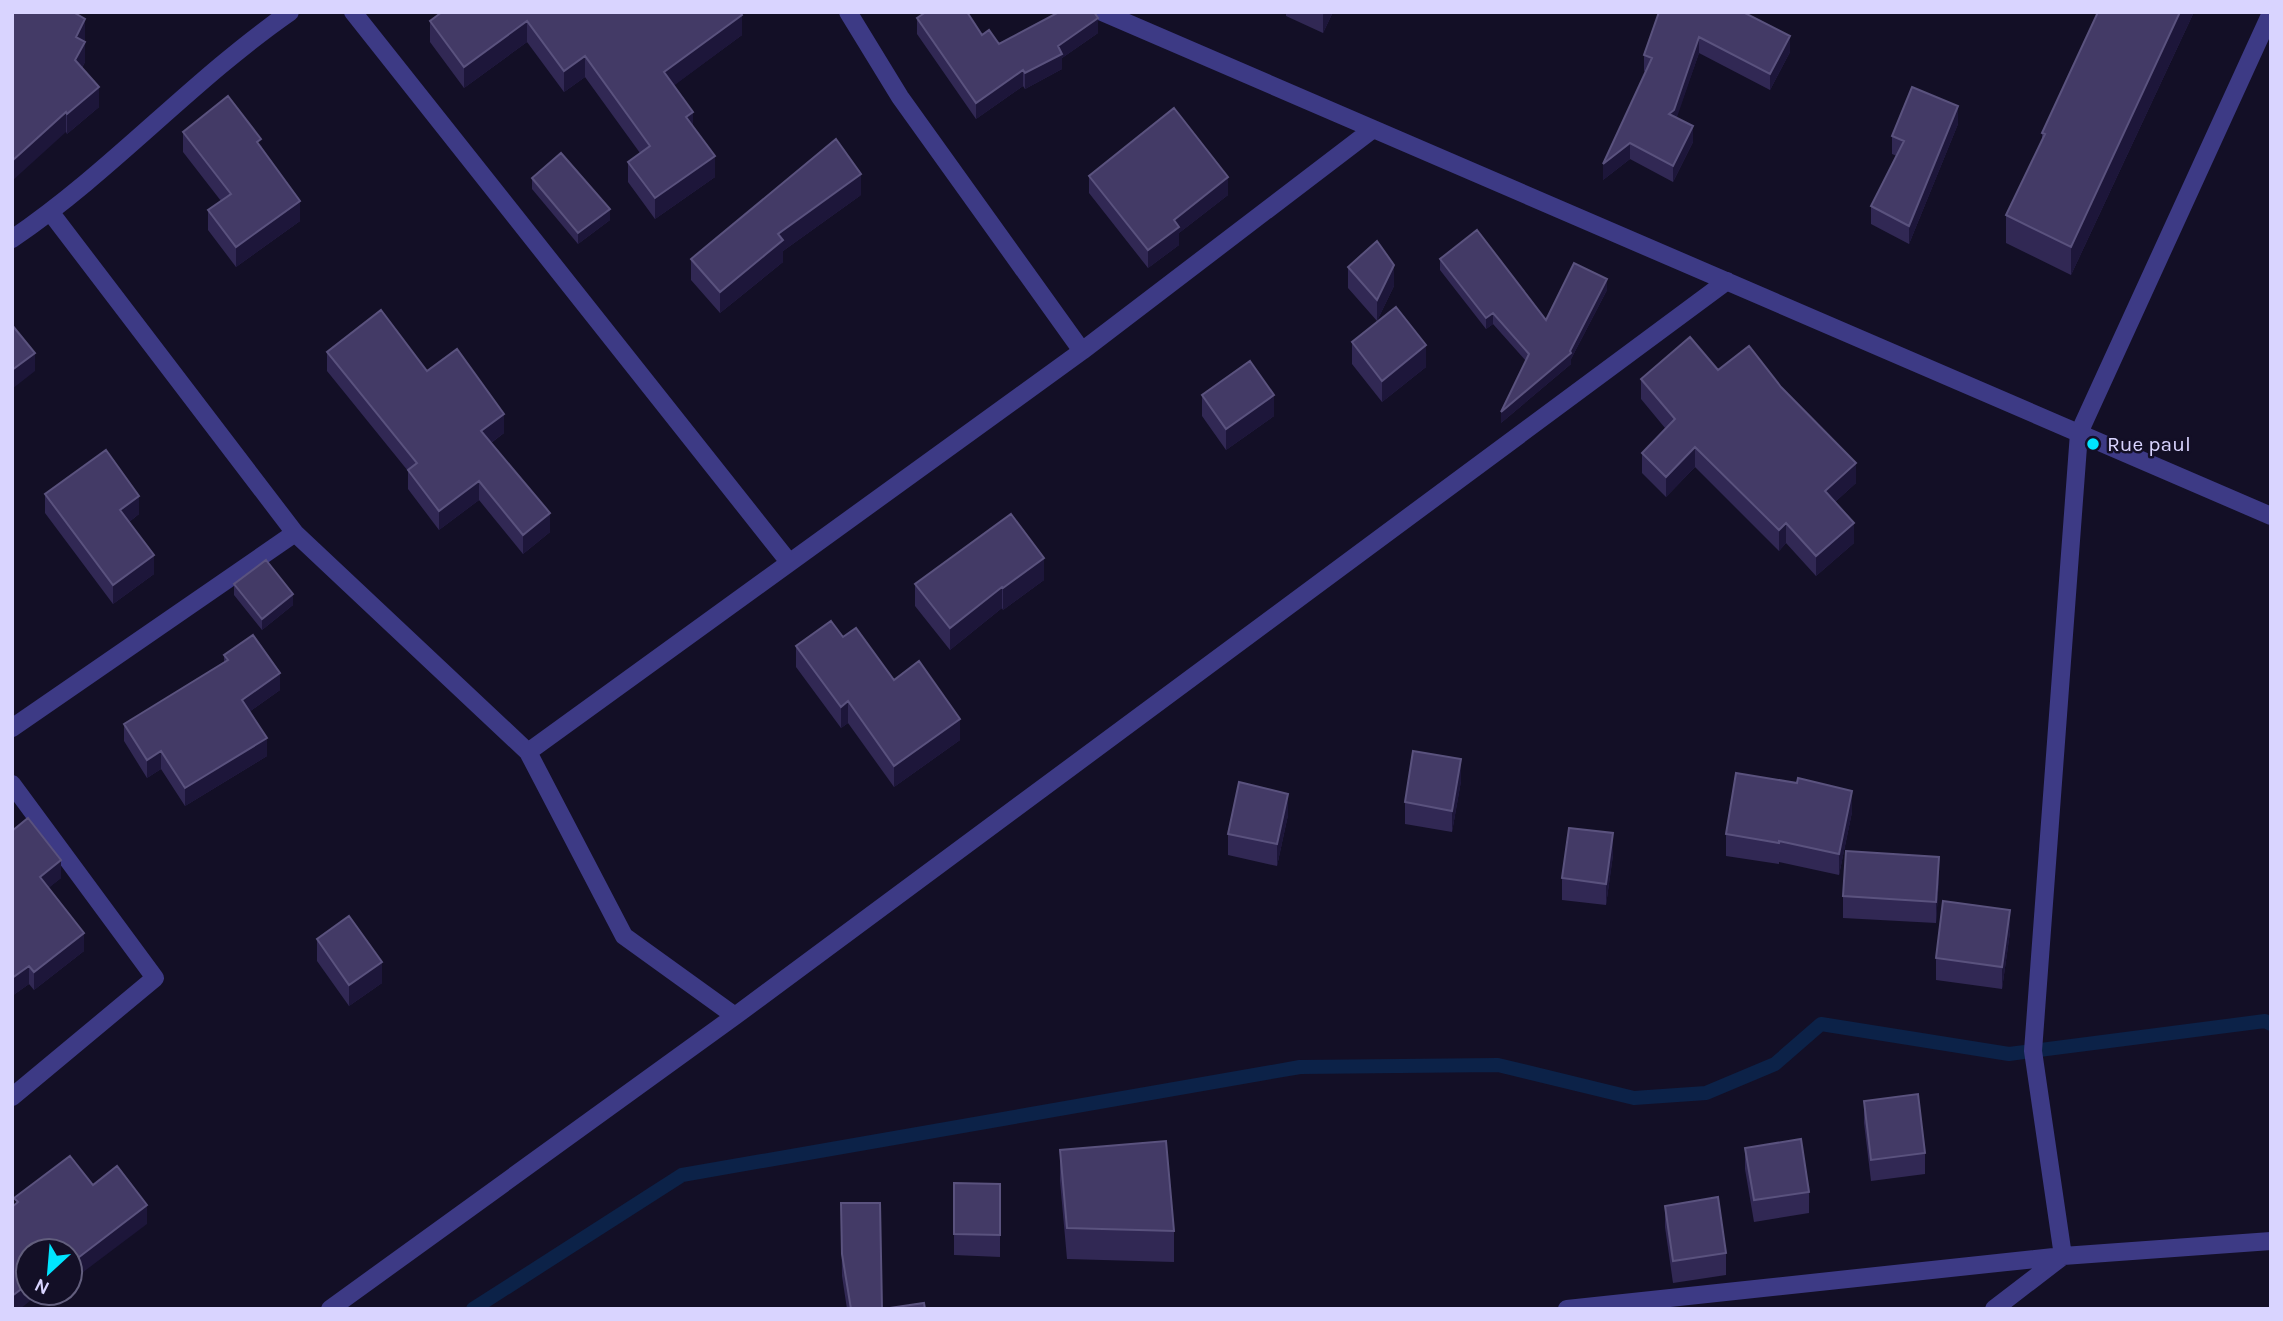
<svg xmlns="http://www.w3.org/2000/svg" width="2283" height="1321" font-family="Karla,sans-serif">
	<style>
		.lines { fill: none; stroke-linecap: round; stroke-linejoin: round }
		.stream { stroke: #0c2248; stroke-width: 14 }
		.street { stroke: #3d3a85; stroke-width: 18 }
		.wall { fill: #312854 }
		.shaded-wall { fill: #1d163a }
		.building { fill: #433a66; stroke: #5a527e; stroke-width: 2 }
		.poi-dot { fill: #00e5ff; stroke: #130f26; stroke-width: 2.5 }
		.labels { text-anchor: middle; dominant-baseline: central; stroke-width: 5; stroke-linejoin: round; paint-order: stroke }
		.poi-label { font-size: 21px; fill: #d9d4ff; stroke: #130f26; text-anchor: start }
	</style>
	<rect width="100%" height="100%" fill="#130f26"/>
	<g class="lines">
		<path class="stream" d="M 473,1309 L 682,1175 L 1300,1067 L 1498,1065 L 1634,1098 L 1706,1093 L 1775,1064 L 1821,1024 L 2009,1054 L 2265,1021 L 2271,1024"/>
		<path class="street" d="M 353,12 L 789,562
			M 848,12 L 900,97 L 1082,351
			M 1102,12 L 2271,516
			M 51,213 L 295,533 L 528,752 L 624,936 L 735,1016
			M 12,239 C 111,172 192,80 290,12
			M 12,728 L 295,533
			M 528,752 L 1082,351 L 1373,129
			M 12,784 L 155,978 L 12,1097
			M 330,1309 L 735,1016 L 1727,281
			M 1567,1309 L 2063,1256 L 2271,1241
			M 1994,1309 L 2063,1256 L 2033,1051 L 2079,433 L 2271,13"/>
	</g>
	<path class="wall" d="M 12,12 L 85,39 L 84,41 L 85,62 L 82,68 L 99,107 L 67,134 Z
		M 442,12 L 742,35 L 674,85 L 715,177 L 655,219 L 628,182 L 628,162 L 640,153 L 585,77 L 564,92 L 527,42 L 464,88 L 430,42 L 430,21 Z
		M 1286,12 L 1333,12 L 1323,33 L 1286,16 Z
		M 1659,12 L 1790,52 L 1770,90 L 1699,53 L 1676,118 L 1693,142 L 1673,182 L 1630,159 L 1603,180 L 1646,72 L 1644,71 L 1644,55 Z
		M 2098,12 L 2194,12 L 2071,275 L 2006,243 L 2006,215 L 2042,141 L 2042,133 Z
		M 917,18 L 982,35 L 999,44 L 1098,33 L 1062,58 L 1062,69 L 1025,89 L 1023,86 L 976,119 L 917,34 Z
		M 1958,124 L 1909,244 L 1871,224 L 1871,206 L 1897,156 L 1892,154 L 1892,136 Z
		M 183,132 L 261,146 L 300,221 L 236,267 L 208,230 L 208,210 L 221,201 L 183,152 Z
		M 1089,176 L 1228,195 L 1179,233 L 1179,245 L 1148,268 L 1089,193 Z
		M 532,178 L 610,220 L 578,244 L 532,189 Z
		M 861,195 L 783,251 L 783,262 L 720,313 L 691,280 L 691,259 Z
		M 1440,259 L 1546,320 L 1607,290 L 1571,359 L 1571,364 L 1501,423 L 1526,361 L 1493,324 L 1486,329 L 1440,270 Z
		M 1348,267 L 1394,286 L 1377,321 L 1348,288 Z
		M 1352,342 L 1426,367 L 1382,402 L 1352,364 Z
		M 327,352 L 427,371 L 504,433 L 491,443 L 550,532 L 523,554 L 479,500 L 439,530 L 408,489 L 408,471 L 327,371 Z
		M 1718,370 L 1856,483 L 1835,502 L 1854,543 L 1816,576 L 1786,543 L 1779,551 L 1695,467 L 1666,497 L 1642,473 L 1642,453 L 1665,428 L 1641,399 L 1641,379 Z
		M 1202,395 L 1274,416 L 1226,450 L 1202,416 Z
		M 45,494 L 139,514 L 129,522 L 154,574 L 113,604 L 45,513 Z
		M 1044,580 L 1003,610 L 1002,608 L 950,650 L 915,606 L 915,584 Z
		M 234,584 L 293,605 L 262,630 L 234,595 Z
		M 843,637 L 894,680 L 960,740 L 894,787 L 848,723 L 841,728 L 796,667 L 796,646 Z
		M 224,655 L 280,690 L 249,712 L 267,756 L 185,806 L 161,769 L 147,778 L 124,741 L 124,724 L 224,662 Z
		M 1461,781 L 1452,832 L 1405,824 L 1405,802 Z
		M 1852,812 L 1839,875 L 1779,862 L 1779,864 L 1726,856 L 1726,834 Z
		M 1288,815 L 1277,866 L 1228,855 L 1228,834 Z
		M 12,831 L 61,878 L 48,888 L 84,951 L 34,990 L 29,984 L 12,996 Z
		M 1613,855 L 1606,905 L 1562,900 L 1562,878 Z
		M 1939,878 L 1936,923 L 1843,918 L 1843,896 Z
		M 2010,932 L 2002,989 L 1936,980 L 1936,958 Z
		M 317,939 L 382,983 L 349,1006 L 317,961 Z
		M 1864,1101 L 1925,1153 L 1925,1174 L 1871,1181 L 1864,1123 Z
		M 1745,1148 L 1809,1192 L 1809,1213 L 1754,1222 L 1745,1169 Z
		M 1060,1150 L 1174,1231 L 1174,1262 L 1067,1259 L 1060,1181 Z
		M 954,1183 L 1000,1184 L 1000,1257 L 954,1255 Z
		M 841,1203 L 882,1309 L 847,1309 L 842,1276 Z
		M 1665,1206 L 1726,1253 L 1726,1275 L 1673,1283 L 1665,1227 Z"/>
	<path class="shaded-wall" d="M 1324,12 L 1333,12 L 1323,33 L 1323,15 Z
		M 2180,12 L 2194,12 L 2071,275 L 2071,247 Z
		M 742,15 L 742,35 L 664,93 L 664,72 Z
		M 1098,18 L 1098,33 L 1062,58 L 1062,69 L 1025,89 L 1025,73 L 1058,46 Z
		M 85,19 L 85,39 L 76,57 L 76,37 Z
		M 527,21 L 527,42 L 464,88 L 464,67 Z
		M 1790,36 L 1790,52 L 1770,90 L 1770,74 Z
		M 1699,37 L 1699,53 L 1674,126 L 1669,114 Z
		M 85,42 L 85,62 L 75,80 L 75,60 Z
		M 585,56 L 585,77 L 564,92 L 564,71 Z
		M 1023,70 L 1023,86 L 976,119 L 976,103 Z
		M 99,87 L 99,107 L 67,134 L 67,114 Z
		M 1958,106 L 1958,124 L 1909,244 L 1909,226 Z
		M 66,112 L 66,132 L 12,181 L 12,161 Z
		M 693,112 L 693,133 L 686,117 Z
		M 1693,126 L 1693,142 L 1673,182 L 1673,166 Z
		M 1630,143 L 1630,159 L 1603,180 L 1603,164 Z
		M 715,156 L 715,177 L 655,219 L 655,198 Z
		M 861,174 L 861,195 L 783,251 L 783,262 L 720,313 L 720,292 L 778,234 Z
		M 1228,177 L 1228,195 L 1179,233 L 1179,245 L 1148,268 L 1148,250 L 1174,220 Z
		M 300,201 L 300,221 L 236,267 L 236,247 Z
		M 610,209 L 610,220 L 578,244 L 578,233 Z
		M 1394,265 L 1394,286 L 1377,321 L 1377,300 Z
		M 1607,279 L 1607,290 L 1571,359 L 1571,364 L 1501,423 L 1501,412 L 1570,351 Z
		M 1493,313 L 1493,324 L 1486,329 L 1486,318 Z
		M 1426,345 L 1426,367 L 1382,402 L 1382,381 Z
		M 35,353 L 35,371 L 12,389 L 12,370 Z
		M 1274,395 L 1274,416 L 1226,450 L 1226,429 Z
		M 504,414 L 504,433 L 481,450 L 481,431 Z
		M 1695,447 L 1695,467 L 1666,497 L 1666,477 Z
		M 1856,463 L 1856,483 L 1825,511 L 1825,491 Z
		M 479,481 L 479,500 L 439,530 L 439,511 Z
		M 139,496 L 139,514 L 120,529 L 120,510 Z
		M 550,513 L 550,532 L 523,554 L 523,535 Z
		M 1786,523 L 1786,543 L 1779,551 L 1779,530 Z
		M 1854,523 L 1854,543 L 1816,576 L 1816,556 Z
		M 154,555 L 154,574 L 113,604 L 113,585 Z
		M 1044,558 L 1044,580 L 1003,610 L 1003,588 Z
		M 1002,587 L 1002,608 L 950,650 L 950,628 Z
		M 293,594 L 293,605 L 262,630 L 262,619 Z
		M 280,673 L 280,690 L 242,717 L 242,700 Z
		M 848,701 L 848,723 L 841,728 L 841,707 Z
		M 960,719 L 960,740 L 894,787 L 894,766 Z
		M 267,738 L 267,756 L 185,806 L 185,788 Z
		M 161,751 L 161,769 L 147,778 L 147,760 Z
		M 1461,759 L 1461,781 L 1452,832 L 1452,811 Z
		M 1852,791 L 1852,812 L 1839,875 L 1839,854 Z
		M 1288,794 L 1288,815 L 1277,866 L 1277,844 Z
		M 1613,833 L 1613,855 L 1606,905 L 1606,884 Z
		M 1939,857 L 1939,878 L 1936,923 L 1936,902 Z
		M 61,860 L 61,878 L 40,895 L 40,877 Z
		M 2010,910 L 2010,932 L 2002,989 L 2002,967 Z
		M 84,933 L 84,951 L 34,990 L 34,972 Z
		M 382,962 L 382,983 L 349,1006 L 349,985 Z
		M 29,966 L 29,984 L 12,996 L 12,978 Z
		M 147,1205 L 147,1224 L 70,1282 L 70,1264 Z
		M 28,1284 L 28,1293 L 40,1293 L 20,1309 L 12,1309 L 12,1296 Z"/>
	<path class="building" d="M 12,12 L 73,12 L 85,19 L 76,37 L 85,42 L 75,60 L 99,87 L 67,114 L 66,112 L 12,161 Z
		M 442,12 L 740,12 L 742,15 L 664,72 L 693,112 L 686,117 L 715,156 L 655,198 L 628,162 L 650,146 L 585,56 L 564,71 L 527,21 L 464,67 L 430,21 Z
		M 926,12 L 967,12 L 982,35 L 989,30 L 999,44 L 1059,12 L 1094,12 L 1098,18 L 1058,46 L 1062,54 L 1025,73 L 1023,70 L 976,103 L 917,18 Z
		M 1659,12 L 1743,12 L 1790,36 L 1770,74 L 1699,37 L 1674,110 L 1669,114 L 1693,126 L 1673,166 L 1630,143 L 1603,164 L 1652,58 L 1644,55 Z
		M 2098,12 L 2180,12 L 2071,247 L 2006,215 L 2045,134 L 2042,133 Z
		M 1912,87 L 1958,106 L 1909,226 L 1871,206 L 1904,141 L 1892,136 Z
		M 228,96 L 261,139 L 257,142 L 300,201 L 236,247 L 208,210 L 231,194 L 183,132 Z
		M 1174,108 L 1228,177 L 1174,220 L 1179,227 L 1148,250 L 1089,176 Z
		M 836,139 L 861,174 L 778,234 L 783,240 L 720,292 L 691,259 Z
		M 561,153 L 610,209 L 578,233 L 532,178 Z
		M 1477,230 L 1546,320 L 1574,263 L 1607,279 L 1570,351 L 1571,353 L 1501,412 L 1529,354 L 1493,313 L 1486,318 L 1440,259 Z
		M 1377,241 L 1394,265 L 1377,300 L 1348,267 Z
		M 1396,307 L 1426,345 L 1382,381 L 1352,342 Z
		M 381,310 L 427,371 L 457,349 L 504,414 L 481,431 L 550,513 L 523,535 L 479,481 L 439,511 L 408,470 L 417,463 L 327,352 Z
		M 12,325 L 35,353 L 12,370 Z
		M 1690,337 L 1718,370 L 1749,346 L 1781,387 L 1856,463 L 1825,491 L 1854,523 L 1816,556 L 1786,523 L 1779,530 L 1695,447 L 1666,477 L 1642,453 L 1675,419 L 1641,379 Z
		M 1250,361 L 1274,395 L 1226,429 L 1202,395 Z
		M 106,450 L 139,496 L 120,510 L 154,555 L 113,585 L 45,494 Z
		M 1011,514 L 1044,558 L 1003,588 L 1002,587 L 950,628 L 915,584 Z
		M 266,560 L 293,594 L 262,619 L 234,584 Z
		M 831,621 L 843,637 L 856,628 L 894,680 L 919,661 L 960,719 L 894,766 L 848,701 L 841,707 L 796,646 Z
		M 253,635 L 280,673 L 242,700 L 267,738 L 185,788 L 161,751 L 147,760 L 124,724 L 228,660 L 224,655 Z
		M 1413,751 L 1461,759 L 1452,811 L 1405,802 Z
		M 1736,773 L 1797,783 L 1798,778 L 1852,791 L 1839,854 L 1779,841 L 1779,843 L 1726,834 Z
		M 1239,782 L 1288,794 L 1277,844 L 1228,834 Z
		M 28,818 L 61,860 L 40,877 L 84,933 L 34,972 L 29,966 L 12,978 L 12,831 Z
		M 1569,828 L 1613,833 L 1606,884 L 1562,878 Z
		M 1846,851 L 1939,857 L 1936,902 L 1843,896 Z
		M 1943,901 L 2010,910 L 2002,967 L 1936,958 Z
		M 349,916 L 382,962 L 349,985 L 317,939 Z
		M 1918,1094 L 1925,1153 L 1871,1160 L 1864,1101 Z
		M 1801,1139 L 1809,1192 L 1754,1200 L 1745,1148 Z
		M 1166,1141 L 1174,1231 L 1067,1228 L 1060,1150 Z
		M 70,1156 L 93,1185 L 117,1166 L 147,1205 L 70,1264 L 70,1251 L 28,1251 L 28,1284 L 12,1296 L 12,1207 L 18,1202 L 14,1198 Z
		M 954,1183 L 1000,1184 L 1000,1235 L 954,1234 Z
		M 1718,1197 L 1726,1253 L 1673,1261 L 1665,1206 Z
		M 841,1203 L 880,1203 L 882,1309 L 851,1309 L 842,1254 Z
		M 924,1303 L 925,1309 L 883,1309 Z"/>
	<circle class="poi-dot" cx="2093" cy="444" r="7"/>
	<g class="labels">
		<g class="poi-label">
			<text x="2107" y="444">Rue paul</text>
		</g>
	</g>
	<rect width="2283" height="1321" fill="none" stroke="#d9d4ff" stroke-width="28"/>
	<g transform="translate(49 1272) rotate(206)"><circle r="33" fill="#130f26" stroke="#625e7d" stroke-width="2"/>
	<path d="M0-5L12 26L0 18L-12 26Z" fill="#00e5ff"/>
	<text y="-10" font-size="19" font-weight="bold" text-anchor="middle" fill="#d9d4ff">N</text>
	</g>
</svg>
